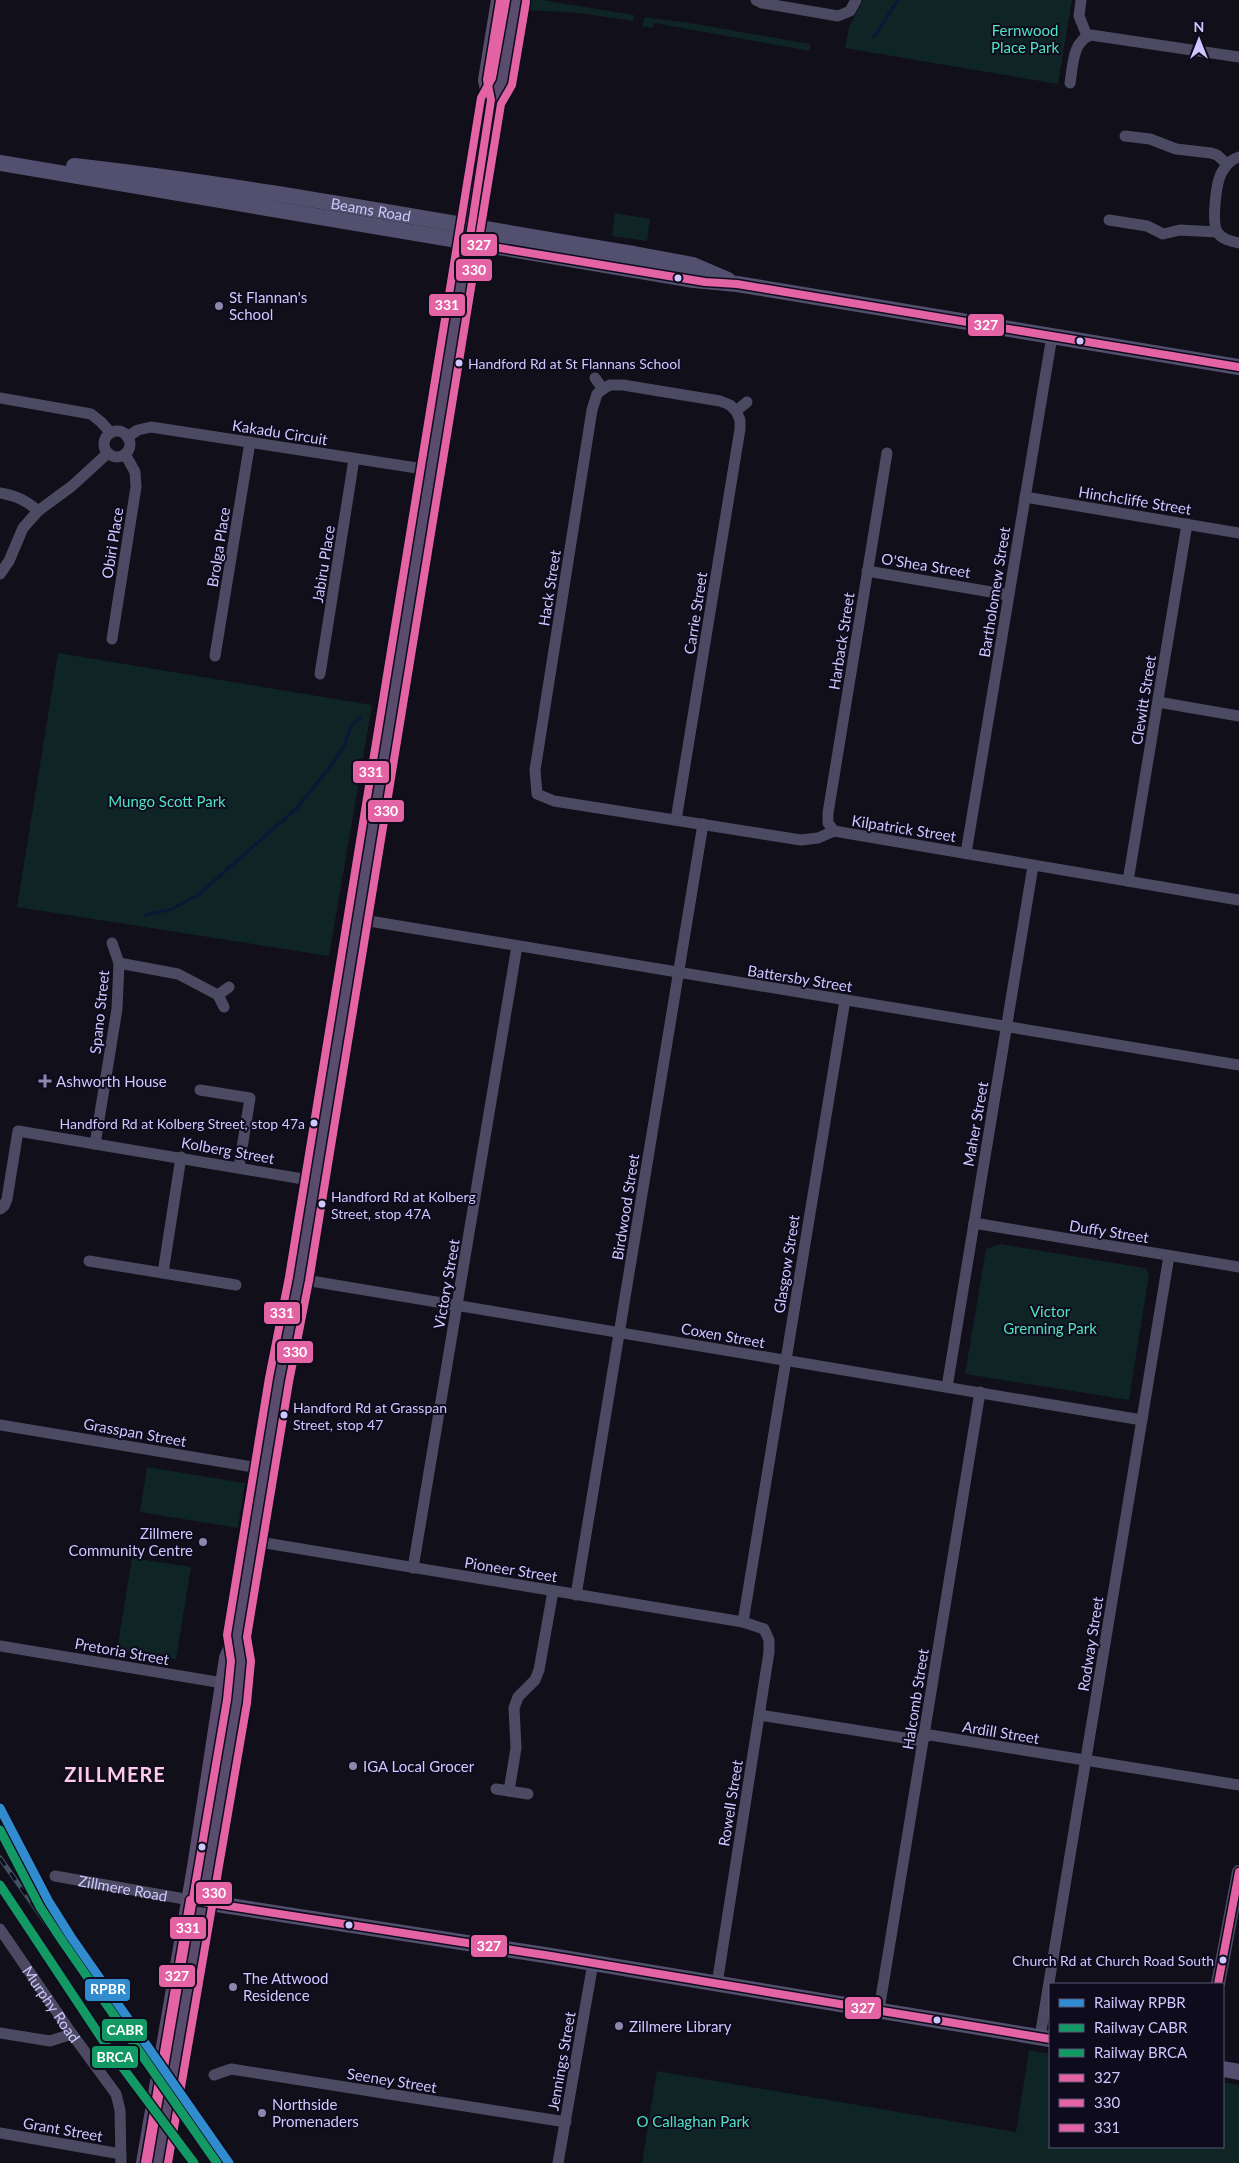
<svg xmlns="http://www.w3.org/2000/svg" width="1239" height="2163" font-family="Lato,sans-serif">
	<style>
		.green { fill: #0e2425 }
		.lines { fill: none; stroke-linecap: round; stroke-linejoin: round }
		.stream { stroke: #081837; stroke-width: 3 }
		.minor { stroke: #4b4a62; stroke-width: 11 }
		.tertiary { stroke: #4b4a62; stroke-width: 14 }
		.secondary { stroke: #52506e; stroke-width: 16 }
		.primary { stroke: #594c6c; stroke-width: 18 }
		.rail-casing { stroke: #3e5263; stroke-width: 5 }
		.rail { stroke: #0e0b1d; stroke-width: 3; stroke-dasharray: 9; stroke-linecap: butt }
		.bus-1-casing { stroke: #0e0b1d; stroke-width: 11 }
		.bus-2-casing { stroke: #0e0b1d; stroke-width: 11 }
		.bus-3-casing { stroke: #0e0b1d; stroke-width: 11 }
		.bus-1 { stroke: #e463a4; stroke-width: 8 }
		.bus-2 { stroke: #e463a4; stroke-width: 8 }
		.bus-3 { stroke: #e463a4; stroke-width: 8 }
		.rail-1-casing { stroke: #0e0b1d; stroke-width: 12 }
		.rail-2-casing { stroke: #0e0b1d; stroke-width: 12 }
		.rail-3-casing { stroke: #0e0b1d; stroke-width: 12 }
		.rail-1 { stroke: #308cce; stroke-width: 9 }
		.rail-2 { stroke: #139964; stroke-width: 9 }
		.rail-3 { stroke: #139964; stroke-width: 9 }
		.bus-dot { fill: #cfc7ff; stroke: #0e0b1d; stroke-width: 2 }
		.poi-dot { fill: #8c87ae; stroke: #0e0b1d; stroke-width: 2 }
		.labels { text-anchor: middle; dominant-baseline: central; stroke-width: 4; stroke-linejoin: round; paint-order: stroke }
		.bus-label { font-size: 14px; fill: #cfc7ff; stroke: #0e0b1d; text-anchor: start }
		.park-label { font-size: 15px; fill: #50e2c1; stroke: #0e0b1d }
		.street-label { font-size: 15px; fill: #cfc7ff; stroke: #0e0b1d }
		.poi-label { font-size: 15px; fill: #cfc7ff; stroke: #0e0b1d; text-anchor: start }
		.district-label { font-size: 20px; font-weight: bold; letter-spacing: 1px; fill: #ffc9ea; stroke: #0e0b1d }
		.line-badge { stroke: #0e0b1d; stroke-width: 2 }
		.badge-label { font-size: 14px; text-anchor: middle; font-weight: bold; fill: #fff }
	</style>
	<rect width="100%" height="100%" fill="#110f19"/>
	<path class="green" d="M 529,0 L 542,0 L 634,15 L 633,21 L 579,13 L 524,10 Z
		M 863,0 L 1072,0 L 1058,84 L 845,48 L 849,27 Z
		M 645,17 L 696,24 L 810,44 L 810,51 L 654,23 L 653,28 L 642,26 Z
		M 615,213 L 650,219 L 647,241 L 612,236 Z
		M 58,653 L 372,705 L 329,956 L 17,907 Z
		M 1000,1244 L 1145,1268 L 1149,1274 L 1129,1400 L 965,1374 L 986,1249 Z
		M 147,1467 L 245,1483 L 238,1528 L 140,1512 Z
		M 132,1558 L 191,1567 L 176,1659 L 117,1650 Z
		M 1029,2050 L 1050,2054 L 1050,2147 L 1223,2147 L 1223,2082 L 1239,2085 L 1239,2163 L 642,2163 L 657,2071 L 1016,2132 Z"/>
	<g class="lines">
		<path class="stream" d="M 874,37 L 898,0
			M 145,915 L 172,909 L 198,895 L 297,808 L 331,766 L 344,746 L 351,726 L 361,717"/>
		<g class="minor">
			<path d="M 756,0 L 762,3 L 838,16 L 850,11 L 856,0"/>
			<path d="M 1081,0 L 1079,16 L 1087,36"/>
			<path d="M 1070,83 C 1073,67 1072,41 1091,35 L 1239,57"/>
			<path d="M 1125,136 L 1150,139 L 1176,149 L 1211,153 L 1217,155 L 1227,164"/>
			<path d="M 1239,157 C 1231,159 1226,165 1222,172 C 1216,182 1211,224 1218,233 C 1223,240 1231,241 1239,243"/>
			<path d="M 1109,220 L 1147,226 L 1163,234 L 1180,230 L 1217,232"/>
			<path d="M 595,378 L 603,389 L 610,385 L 623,385 L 720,401 L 730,405 L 736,411 L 747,402"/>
			<path d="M 603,389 L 597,394 L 592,410 L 535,770 L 537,794 L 554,801 L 801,840 L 818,838 L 834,831 L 1239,900"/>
			<path d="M 0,398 L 91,414 L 101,422 L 111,433"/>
			<circle cx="117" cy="444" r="13"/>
			<path d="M 127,437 L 138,430 L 151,427 L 430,470"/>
			<path d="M 0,493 C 16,496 26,500 38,511"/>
			<path d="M 1025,497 L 1239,533"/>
			<path d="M 867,571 L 1009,595"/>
			<path d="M 0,574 L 9,561 L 23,528 L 38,511 L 72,486 L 108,453"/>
			<path d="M 112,639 L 136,487 L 135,472 L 125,454"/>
			<path d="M 215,656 L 250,442"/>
			<path d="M 320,674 L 354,459"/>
			<path d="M 1158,702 L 1239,716"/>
			<path d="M 676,820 L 740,429 L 740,420 L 736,411"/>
			<path d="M 834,831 L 828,823 L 828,813 L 887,453"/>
			<path d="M 966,853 L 1052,336"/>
			<path d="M 1128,881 L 1187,524"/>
			<path d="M 357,919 L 1239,1065"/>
			<path d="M 119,963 L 178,974 L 218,995"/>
			<path d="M 224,1007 L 218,995 L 229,987"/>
			<path d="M 200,1090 L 250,1098 L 239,1167"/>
			<path d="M 95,1144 L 117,1009 L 119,963 L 112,943"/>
			<path d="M 0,1209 L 4,1206 L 7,1199 L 18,1131 L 315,1181"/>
			<path d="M 974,1223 L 1239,1267"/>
			<path d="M 89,1261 L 236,1285"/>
			<path d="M 163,1273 L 181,1157"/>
			<path d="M 299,1279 L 1142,1420"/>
			<path d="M 947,1387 L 1033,866"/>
			<path d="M 0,1425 L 265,1469"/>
			<path d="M 253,1541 L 743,1622 L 764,1629 L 769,1640 L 769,1652 L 717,1984"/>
			<path d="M 413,1568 L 517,946"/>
			<path d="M 576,1595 L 703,824"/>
			<path d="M 743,1622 L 845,1000"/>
			<path d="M 0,1646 L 229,1684"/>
			<path d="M 760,1715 L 917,1740 L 930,1735 L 1239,1785"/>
			<path d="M 496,1789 L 528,1794"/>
			<path d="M 509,1791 L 516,1748 L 514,1708 L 518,1697 L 535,1680 L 539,1670 L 553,1591"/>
			<path id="s1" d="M 55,1876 L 190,1900"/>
			<path id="s2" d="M 0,1929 L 72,2034 L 116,2094 L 120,2110 L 121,2163"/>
			<path d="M 879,2010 L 980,1392"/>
			<path d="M 0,2033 L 50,2041 L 72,2034"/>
			<path d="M 1040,2037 L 1169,1256"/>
			<path d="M 214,2075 L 231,2069 L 566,2122"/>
			<path d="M 0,2133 L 121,2154"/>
			<path d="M 558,2163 L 593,1963"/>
		</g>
		<path class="tertiary" d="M 1218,1984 L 1239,1872"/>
		<g class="secondary">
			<path d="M 0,163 L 694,280 L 737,284 L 1239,367"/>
			<path id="s3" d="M 74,166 C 262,187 448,224 634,254 L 693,265 L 728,280"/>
			<path d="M 191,1900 L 551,1956 L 1050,2039"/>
			<path d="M 1223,2069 L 1239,2072"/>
		</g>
		<path class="primary" d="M 491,100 L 502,82 L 516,0
			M 145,2163 L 196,1867 L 228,1658 L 237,1637 L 279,1380 L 299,1279 L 469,243 L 491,100 L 487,80 L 500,0
			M 158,2163 C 177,2045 200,1928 219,1811 C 228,1756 245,1693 237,1638"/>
		<g class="rail-casing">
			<path id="rail" d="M 0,1858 L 216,2163"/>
		</g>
		<use href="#rail" class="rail"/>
		<g class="bus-1-casing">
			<path id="bus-1" d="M 500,0 L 487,80 L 491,100 L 469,243 L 705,282 L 737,284 L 1239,367
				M 1218,1984 L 1239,1872
				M 145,2163 L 190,1900 L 551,1956 L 1050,2039"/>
		</g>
		<g class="bus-2-casing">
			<path id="bus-2" d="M 168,2163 L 247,1703 L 251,1661 L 247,1637 L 289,1382 L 309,1281 L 501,104 L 512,85 L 526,2"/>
		</g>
		<g class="bus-3-casing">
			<path id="bus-3" d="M 148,2161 L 227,1700 L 231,1661 L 227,1635 L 269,1378 L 289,1277 L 481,98 L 492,78 L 506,0"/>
		</g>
		<use href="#bus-1" class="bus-1"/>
		<use href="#bus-2" class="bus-2"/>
		<use href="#bus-3" class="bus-3"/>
		<g class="rail-1-casing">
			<path id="rail-1" d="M 0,1808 L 49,1902 L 71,1937 L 229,2163"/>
		</g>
		<g class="rail-2-casing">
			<path id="rail-2" d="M 0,1830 L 40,1907 L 63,1942 L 217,2163"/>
		</g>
		<g class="rail-3-casing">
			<path id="rail-3" d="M 0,1885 L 108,2048 L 194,2163"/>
		</g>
		<use href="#rail-1" class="rail-1"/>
		<use href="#rail-2" class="rail-2"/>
		<use href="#rail-3" class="rail-3"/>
	</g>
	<g class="bus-dot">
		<circle cx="678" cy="278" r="4.5"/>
		<circle cx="1080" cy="341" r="4.5"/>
		<circle cx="459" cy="363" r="4.5"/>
		<circle cx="314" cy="1123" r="4.5"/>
		<circle cx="322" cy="1204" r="4.5"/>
		<circle cx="284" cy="1415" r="4.5"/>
		<circle cx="202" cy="1847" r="4.5"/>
		<circle cx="349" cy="1925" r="4.5"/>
		<circle cx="1223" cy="1960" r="4.5"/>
		<circle cx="937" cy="2020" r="4.5"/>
	</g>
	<g class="poi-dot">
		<circle cx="219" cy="306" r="5"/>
		<path d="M42.5 1073.5h5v5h5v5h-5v5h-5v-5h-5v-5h5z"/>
		<circle cx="203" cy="1542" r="5"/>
		<circle cx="353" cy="1766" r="5"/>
		<circle cx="233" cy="1987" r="5"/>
		<circle cx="619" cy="2026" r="5"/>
		<circle cx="262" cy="2113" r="5"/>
	</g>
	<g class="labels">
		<g class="bus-label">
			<text x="468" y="363">Handford Rd at St Flannans School</text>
			<text x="305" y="1123" text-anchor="end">Handford Rd at Kolberg Street, stop 47a</text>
			<text x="331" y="1196">Handford Rd at Kolberg<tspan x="331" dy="17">Street, stop 47A</tspan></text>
			<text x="293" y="1407">Handford Rd at Grasspan<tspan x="293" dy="17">Street, stop 47</tspan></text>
			<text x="1214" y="1960" text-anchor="end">Church Rd at Church Road South</text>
		</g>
		<g class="park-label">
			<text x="1025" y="30">Fernwood<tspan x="1025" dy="17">Place Park</tspan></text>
			<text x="167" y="801">Mungo Scott Park</text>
			<text x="1050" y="1311">Victor<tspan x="1050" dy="17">Grenning Park</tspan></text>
			<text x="693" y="2121">O Callaghan Park</text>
		</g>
		<g class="street-label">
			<text stroke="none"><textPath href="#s3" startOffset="300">Beams Road</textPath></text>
			<text transform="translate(280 432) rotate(9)">Kakadu Circuit</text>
			<text transform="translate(1135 500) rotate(9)">Hinchcliffe Street</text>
			<text transform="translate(112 543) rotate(-81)">Obiri Place</text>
			<text transform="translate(218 547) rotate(-81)">Brolga Place</text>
			<text transform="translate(323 564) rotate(-81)">Jabiru Place</text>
			<text transform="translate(926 565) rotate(9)">O'Shea Street</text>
			<text transform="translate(549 588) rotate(-81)">Hack Street</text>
			<text transform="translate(994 592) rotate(-81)">Bartholomew Street</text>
			<text transform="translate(695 613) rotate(-81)">Carrie Street</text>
			<text transform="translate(841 641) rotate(-81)">Harback Street</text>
			<text transform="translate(1143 700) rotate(-81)">Clewitt Street</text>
			<text transform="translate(904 828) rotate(9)">Kilpatrick Street</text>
			<text transform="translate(800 978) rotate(9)">Battersby Street</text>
			<text transform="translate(99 1012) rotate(-84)">Spano Street</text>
			<text transform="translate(975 1124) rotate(-80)">Maher Street</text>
			<text transform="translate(228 1150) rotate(10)">Kolberg Street</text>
			<text transform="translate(625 1207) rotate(-81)">Birdwood Street</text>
			<text transform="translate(1109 1231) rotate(9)">Duffy Street</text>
			<text transform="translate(786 1264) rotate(-81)">Glasgow Street</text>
			<text transform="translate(446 1284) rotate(-80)">Victory Street</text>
			<text transform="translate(723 1335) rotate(10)">Coxen Street</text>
			<text transform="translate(135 1432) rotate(10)">Grasspan Street</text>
			<text transform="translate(511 1569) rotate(9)">Pioneer Street</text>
			<text transform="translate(1090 1644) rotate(-81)">Rodway Street</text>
			<text transform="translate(122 1651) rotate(10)">Pretoria Street</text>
			<text transform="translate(915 1699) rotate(-81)">Halcomb Street</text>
			<text transform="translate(1001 1732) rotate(9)">Ardill Street</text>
			<text transform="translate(730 1803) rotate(-81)">Rowell Street</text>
			<text stroke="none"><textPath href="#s1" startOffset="69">Zillmere Road</textPath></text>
			<text stroke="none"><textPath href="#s2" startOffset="91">Murphy Road</textPath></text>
			<text transform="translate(561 2061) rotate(-80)">Jennings Street</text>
			<text transform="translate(392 2080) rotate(9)">Seeney Street</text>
			<text transform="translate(63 2129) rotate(10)">Grant Street</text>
		</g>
		<g class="poi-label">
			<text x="229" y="297">St Flannan's<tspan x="229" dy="17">School</tspan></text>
			<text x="56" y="1081">Ashworth House</text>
			<text x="193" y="1533" text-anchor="end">Zillmere<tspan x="193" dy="17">Community Centre</tspan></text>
			<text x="363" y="1766">IGA Local Grocer</text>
			<text x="243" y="1978">The Attwood<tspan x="243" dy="17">Residence</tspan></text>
			<text x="629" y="2026">Zillmere Library</text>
			<text x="272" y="2104">Northside<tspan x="272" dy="17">Promenaders</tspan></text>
		</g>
		<g class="district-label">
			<text x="115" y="1774">ZILLMERE</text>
		</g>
	</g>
	<g class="line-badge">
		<rect x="460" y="233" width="38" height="24" rx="5" fill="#e463a4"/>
		<rect x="455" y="258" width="38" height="24" rx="5" fill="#e463a4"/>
		<rect x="428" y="293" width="38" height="24" rx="5" fill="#e463a4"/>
		<rect x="967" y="313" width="38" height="24" rx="5" fill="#e463a4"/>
		<rect x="352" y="760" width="38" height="24" rx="5" fill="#e463a4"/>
		<rect x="367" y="799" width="38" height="24" rx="5" fill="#e463a4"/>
		<rect x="263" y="1301" width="38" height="24" rx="5" fill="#e463a4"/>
		<rect x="276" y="1340" width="38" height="24" rx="5" fill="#e463a4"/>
		<rect x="195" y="1881" width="38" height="24" rx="5" fill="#e463a4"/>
		<rect x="169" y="1916" width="38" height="24" rx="5" fill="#e463a4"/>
		<rect x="470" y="1934" width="38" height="24" rx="5" fill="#e463a4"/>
		<rect x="158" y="1964" width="38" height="24" rx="5" fill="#e463a4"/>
		<rect x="84" y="1978" width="47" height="24" rx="5" fill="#308cce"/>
		<rect x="844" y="1996" width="38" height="24" rx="5" fill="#e463a4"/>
		<rect x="101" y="2018" width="47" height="24" rx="5" fill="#139964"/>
		<rect x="91" y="2045" width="48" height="24" rx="5" fill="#139964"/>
	</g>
	<g class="badge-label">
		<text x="479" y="250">327</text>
		<text x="474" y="275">330</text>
		<text x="447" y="310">331</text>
		<text x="986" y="330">327</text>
		<text x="371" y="777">331</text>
		<text x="386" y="816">330</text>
		<text x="282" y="1318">331</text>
		<text x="295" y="1357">330</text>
		<text x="214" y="1898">330</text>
		<text x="188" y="1933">331</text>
		<text x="489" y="1951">327</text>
		<text x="177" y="1981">327</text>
		<text x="108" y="1994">RPBR</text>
		<text x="863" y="2013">327</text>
		<text x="125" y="2035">CABR</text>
		<text x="115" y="2062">BRCA</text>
	</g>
	<rect x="1049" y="1983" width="175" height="165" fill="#0e0b1d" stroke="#5b5677"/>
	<rect x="1059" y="1999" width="25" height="8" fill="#308cce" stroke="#5b5677"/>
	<text x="1094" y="2008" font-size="15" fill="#cfc7ff">Railway RPBR</text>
	<rect x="1059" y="2024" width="25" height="8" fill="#139964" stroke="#5b5677"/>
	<text x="1094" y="2033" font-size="15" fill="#cfc7ff">Railway CABR</text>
	<rect x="1059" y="2049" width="25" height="8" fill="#139964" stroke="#5b5677"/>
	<text x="1094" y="2058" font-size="15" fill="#cfc7ff">Railway BRCA</text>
	<rect x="1059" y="2074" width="25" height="8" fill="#e463a4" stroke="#5b5677"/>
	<text x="1094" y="2083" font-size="15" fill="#cfc7ff">327</text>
	<rect x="1059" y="2099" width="25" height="8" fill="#e463a4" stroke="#5b5677"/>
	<text x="1094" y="2108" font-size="15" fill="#cfc7ff">330</text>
	<rect x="1059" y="2124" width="25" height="8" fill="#e463a4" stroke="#5b5677"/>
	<text x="1094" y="2133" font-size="15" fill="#cfc7ff">331</text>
	<g transform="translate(1199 40)" stroke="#0e0b1d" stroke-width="4" paint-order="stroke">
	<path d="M0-4L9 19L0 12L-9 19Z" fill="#cfc7ff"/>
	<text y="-8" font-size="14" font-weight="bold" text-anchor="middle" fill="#cfc7ff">N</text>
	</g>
</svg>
